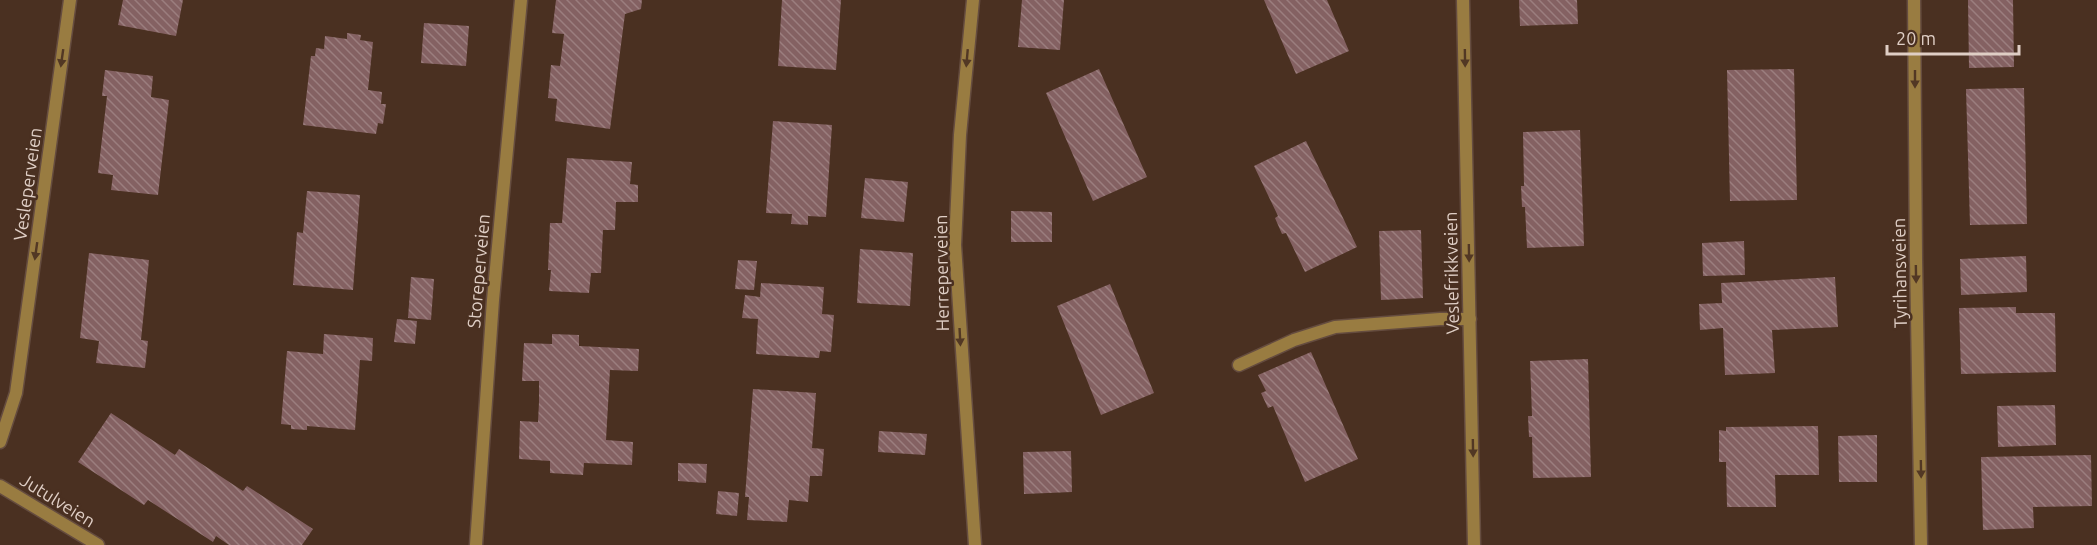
<svg xmlns="http://www.w3.org/2000/svg" width="2097" height="545" font-family="Ubuntu,sans-serif">
	<style>
		.building { fill: url(#building-back-hatch) }
		.lines { fill: none; stroke-linecap: round; stroke-linejoin: round }
		.lane-casing { stroke: #654c3f; stroke-width: 15 }
		.street-casing { stroke: #654c3f; stroke-width: 15 }
		.lane { stroke: #997c41; stroke-width: 12 }
		.street { stroke: #997c41; stroke-width: 12 }
		.oneway { fill: #523824 }
		.labels { text-anchor: middle; dominant-baseline: central; stroke-width: 5; stroke-linejoin: round; paint-order: stroke }
		.street-label { font-size: 18px; fill: #dfcec5; stroke: #4a3021 }
	</style>
	<defs>
		<pattern id="building-back-hatch" width="6" height="6" patternUnits="userSpaceOnUse" patternTransform="scale(1.5)"><rect width="6" height="6" fill="#846162"/><path d="M-1 5l2 2M0 0l6 6M5-1l2 2" fill="none" stroke="#9b7e7e"/></pattern>
	</defs>
	<rect width="100%" height="100%" fill="#4a3021"/>
	<path class="building" d="M 123,0 L 183,0 L 176,36 L 118,25 Z
		M 556,0 L 642,0 L 641,9 L 625,14 L 610,129 L 555,121 L 557,99 L 548,98 L 551,65 L 560,66 L 564,34 L 552,33 Z
		M 782,0 L 841,0 L 836,70 L 778,66 Z
		M 1022,0 L 1064,0 L 1060,50 L 1018,47 Z
		M 1264,0 L 1327,0 L 1349,51 L 1296,74 Z
		M 1519,0 L 1577,0 L 1578,24 L 1520,26 Z
		M 1968,0 L 2013,0 L 2014,67 L 1969,68 Z
		M 424,23 L 469,26 L 466,66 L 421,63 Z
		M 347,33 L 361,35 L 360,40 L 373,42 L 368,90 L 382,92 L 381,104 L 386,104 L 383,124 L 378,123 L 376,134 L 303,125 L 311,56 L 315,56 L 316,48 L 324,49 L 325,36 L 347,39 Z
		M 1099,69 L 1147,177 L 1093,201 L 1046,93 Z
		M 1794,69 L 1797,200 L 1730,201 L 1727,70 Z
		M 105,70 L 153,76 L 151,97 L 169,100 L 158,195 L 111,190 L 113,175 L 98,173 L 107,96 L 102,96 Z
		M 2024,88 L 2027,224 L 1970,225 L 1966,89 Z
		M 773,121 L 832,125 L 826,217 L 808,216 L 808,225 L 791,224 L 792,214 L 766,213 Z
		M 1580,130 L 1584,246 L 1527,248 L 1525,207 L 1522,207 L 1521,186 L 1524,186 L 1523,132 Z
		M 1306,141 L 1357,247 L 1305,272 L 1286,233 L 1282,234 L 1275,218 L 1278,216 L 1254,166 Z
		M 567,158 L 632,162 L 630,184 L 638,185 L 638,202 L 616,202 L 615,230 L 603,230 L 601,273 L 591,273 L 589,293 L 549,291 L 551,270 L 548,270 L 550,223 L 562,223 Z
		M 865,178 L 908,182 L 904,222 L 861,218 Z
		M 307,191 L 360,195 L 353,290 L 293,285 L 297,232 L 303,233 Z
		M 1011,211 L 1052,212 L 1052,242 L 1011,242 Z
		M 1421,230 L 1423,298 L 1381,300 L 1379,231 Z
		M 1744,241 L 1745,275 L 1703,276 L 1702,243 Z
		M 860,249 L 913,253 L 910,306 L 857,303 Z
		M 89,253 L 149,260 L 141,340 L 148,341 L 145,368 L 96,363 L 99,341 L 80,338 Z
		M 2026,256 L 2027,292 L 1961,295 L 1960,259 Z
		M 738,260 L 757,261 L 754,290 L 735,289 Z
		M 411,277 L 434,279 L 431,320 L 408,318 Z
		M 1835,277 L 1838,327 L 1772,330 L 1775,373 L 1725,375 L 1723,328 L 1700,330 L 1699,304 L 1722,303 L 1721,283 Z
		M 761,283 L 824,287 L 822,314 L 834,315 L 831,352 L 820,351 L 819,358 L 756,354 L 758,319 L 742,318 L 745,295 L 760,297 Z
		M 1110,284 L 1154,393 L 1101,415 L 1057,306 Z
		M 2016,307 L 2016,313 L 2055,313 L 2056,372 L 1961,374 L 1959,308 Z
		M 397,319 L 417,321 L 415,344 L 394,342 Z
		M 324,334 L 373,338 L 372,361 L 360,360 L 355,430 L 307,426 L 307,430 L 291,429 L 291,425 L 281,424 L 287,351 L 323,354 Z
		M 552,334 L 579,335 L 579,346 L 639,349 L 638,371 L 610,370 L 606,440 L 633,442 L 632,465 L 584,463 L 583,475 L 550,473 L 550,461 L 519,459 L 520,421 L 538,422 L 539,402 L 539,381 L 522,381 L 524,343 L 552,344 Z
		M 1311,352 L 1358,459 L 1305,482 L 1273,406 L 1268,408 L 1261,393 L 1266,391 L 1258,375 Z
		M 1588,359 L 1591,477 L 1533,478 L 1532,437 L 1529,437 L 1528,416 L 1532,416 L 1530,361 Z
		M 753,389 L 816,393 L 812,448 L 824,449 L 822,476 L 810,476 L 808,502 L 789,500 L 787,522 L 747,520 L 749,497 L 745,497 Z
		M 2055,405 L 2056,445 L 1998,447 L 1997,406 Z
		M 111,413 L 175,455 L 179,449 L 243,491 L 247,486 L 313,529 L 302,545 L 229,545 L 216,536 L 213,542 L 148,500 L 144,505 L 78,462 Z
		M 1818,426 L 1819,475 L 1775,475 L 1776,507 L 1727,507 L 1726,462 L 1719,462 L 1719,430 L 1726,431 L 1726,427 Z
		M 879,431 L 927,434 L 925,455 L 878,452 Z
		M 1877,435 L 1877,482 L 1839,482 L 1838,436 Z
		M 1071,451 L 1072,492 L 1024,494 L 1023,452 Z
		M 2091,455 L 2092,506 L 2033,507 L 2034,528 L 1983,530 L 1981,457 Z
		M 678,463 L 707,464 L 706,483 L 678,481 Z
		M 718,491 L 739,493 L 737,516 L 716,514 Z"/>
	<g class="lines">
		<g class="lane-casing">
			<path id="lane" d="M 1239,365 L 1294,340 L 1335,327 L 1440,319 L 1470,319"/>
		</g>
		<g class="street-casing">
			<path id="street" d="M 973,0 L 960,135 L 955,245 L 975,545
				M 1463,0 L 1474,545
				M 1914,0 L 1916,259 L 1921,545
				M 0,442 L 16,393 L 70,0
				M 0,486 L 98,545
				M 476,545 L 493,300 L 521,0"/>
		</g>
		<use href="#lane" class="lane"/>
		<use href="#street" class="street"/>
	</g>
	<defs><path id="oneway-solid" d="M-6-.8H1V-3.2L6.5 0L1 3.2V.8H-6Z" transform="scale(1.5)"/></defs>
	<g class="oneway">
		<use href="#oneway-solid" transform="translate(62 58) rotate(98)"/>
		<use href="#oneway-solid" transform="translate(967 58) rotate(95)"/>
		<use href="#oneway-solid" transform="translate(1465 58) rotate(89)"/>
		<use href="#oneway-solid" transform="translate(1915 79) rotate(90)"/>
		<use href="#oneway-solid" transform="translate(36 251) rotate(98)"/>
		<use href="#oneway-solid" transform="translate(1469 253) rotate(89)"/>
		<use href="#oneway-solid" transform="translate(1916 274) rotate(89)"/>
		<use href="#oneway-solid" transform="translate(960 337) rotate(87)"/>
		<use href="#oneway-solid" transform="translate(1473 448) rotate(89)"/>
		<use href="#oneway-solid" transform="translate(1921 469) rotate(89)"/>
	</g>
	<g class="labels">
		<g class="street-label">
			<text transform="translate(27 184) rotate(-82)">Vesleperveien</text>
			<text transform="translate(478 271) rotate(-85)">Storeperveien</text>
			<text transform="translate(941 273) rotate(-91)">Herreperveien</text>
			<text transform="translate(1451 273) rotate(-91)">Veslefrikkveien</text>
			<text transform="translate(1899 273) rotate(-91)">Tyrihansveien</text>
			<text transform="translate(58 500) rotate(32)">Jutulveien</text>
		</g>
	</g>
	<path d="M1887 45v9h132v-9" fill="none" stroke="#dfcec5" stroke-width="3"/>
	<text x="1896" y="45" font-size="18" fill="#dfcec5" stroke="#4a3021" stroke-width="4.5" paint-order="stroke">20 m</text>
</svg>
